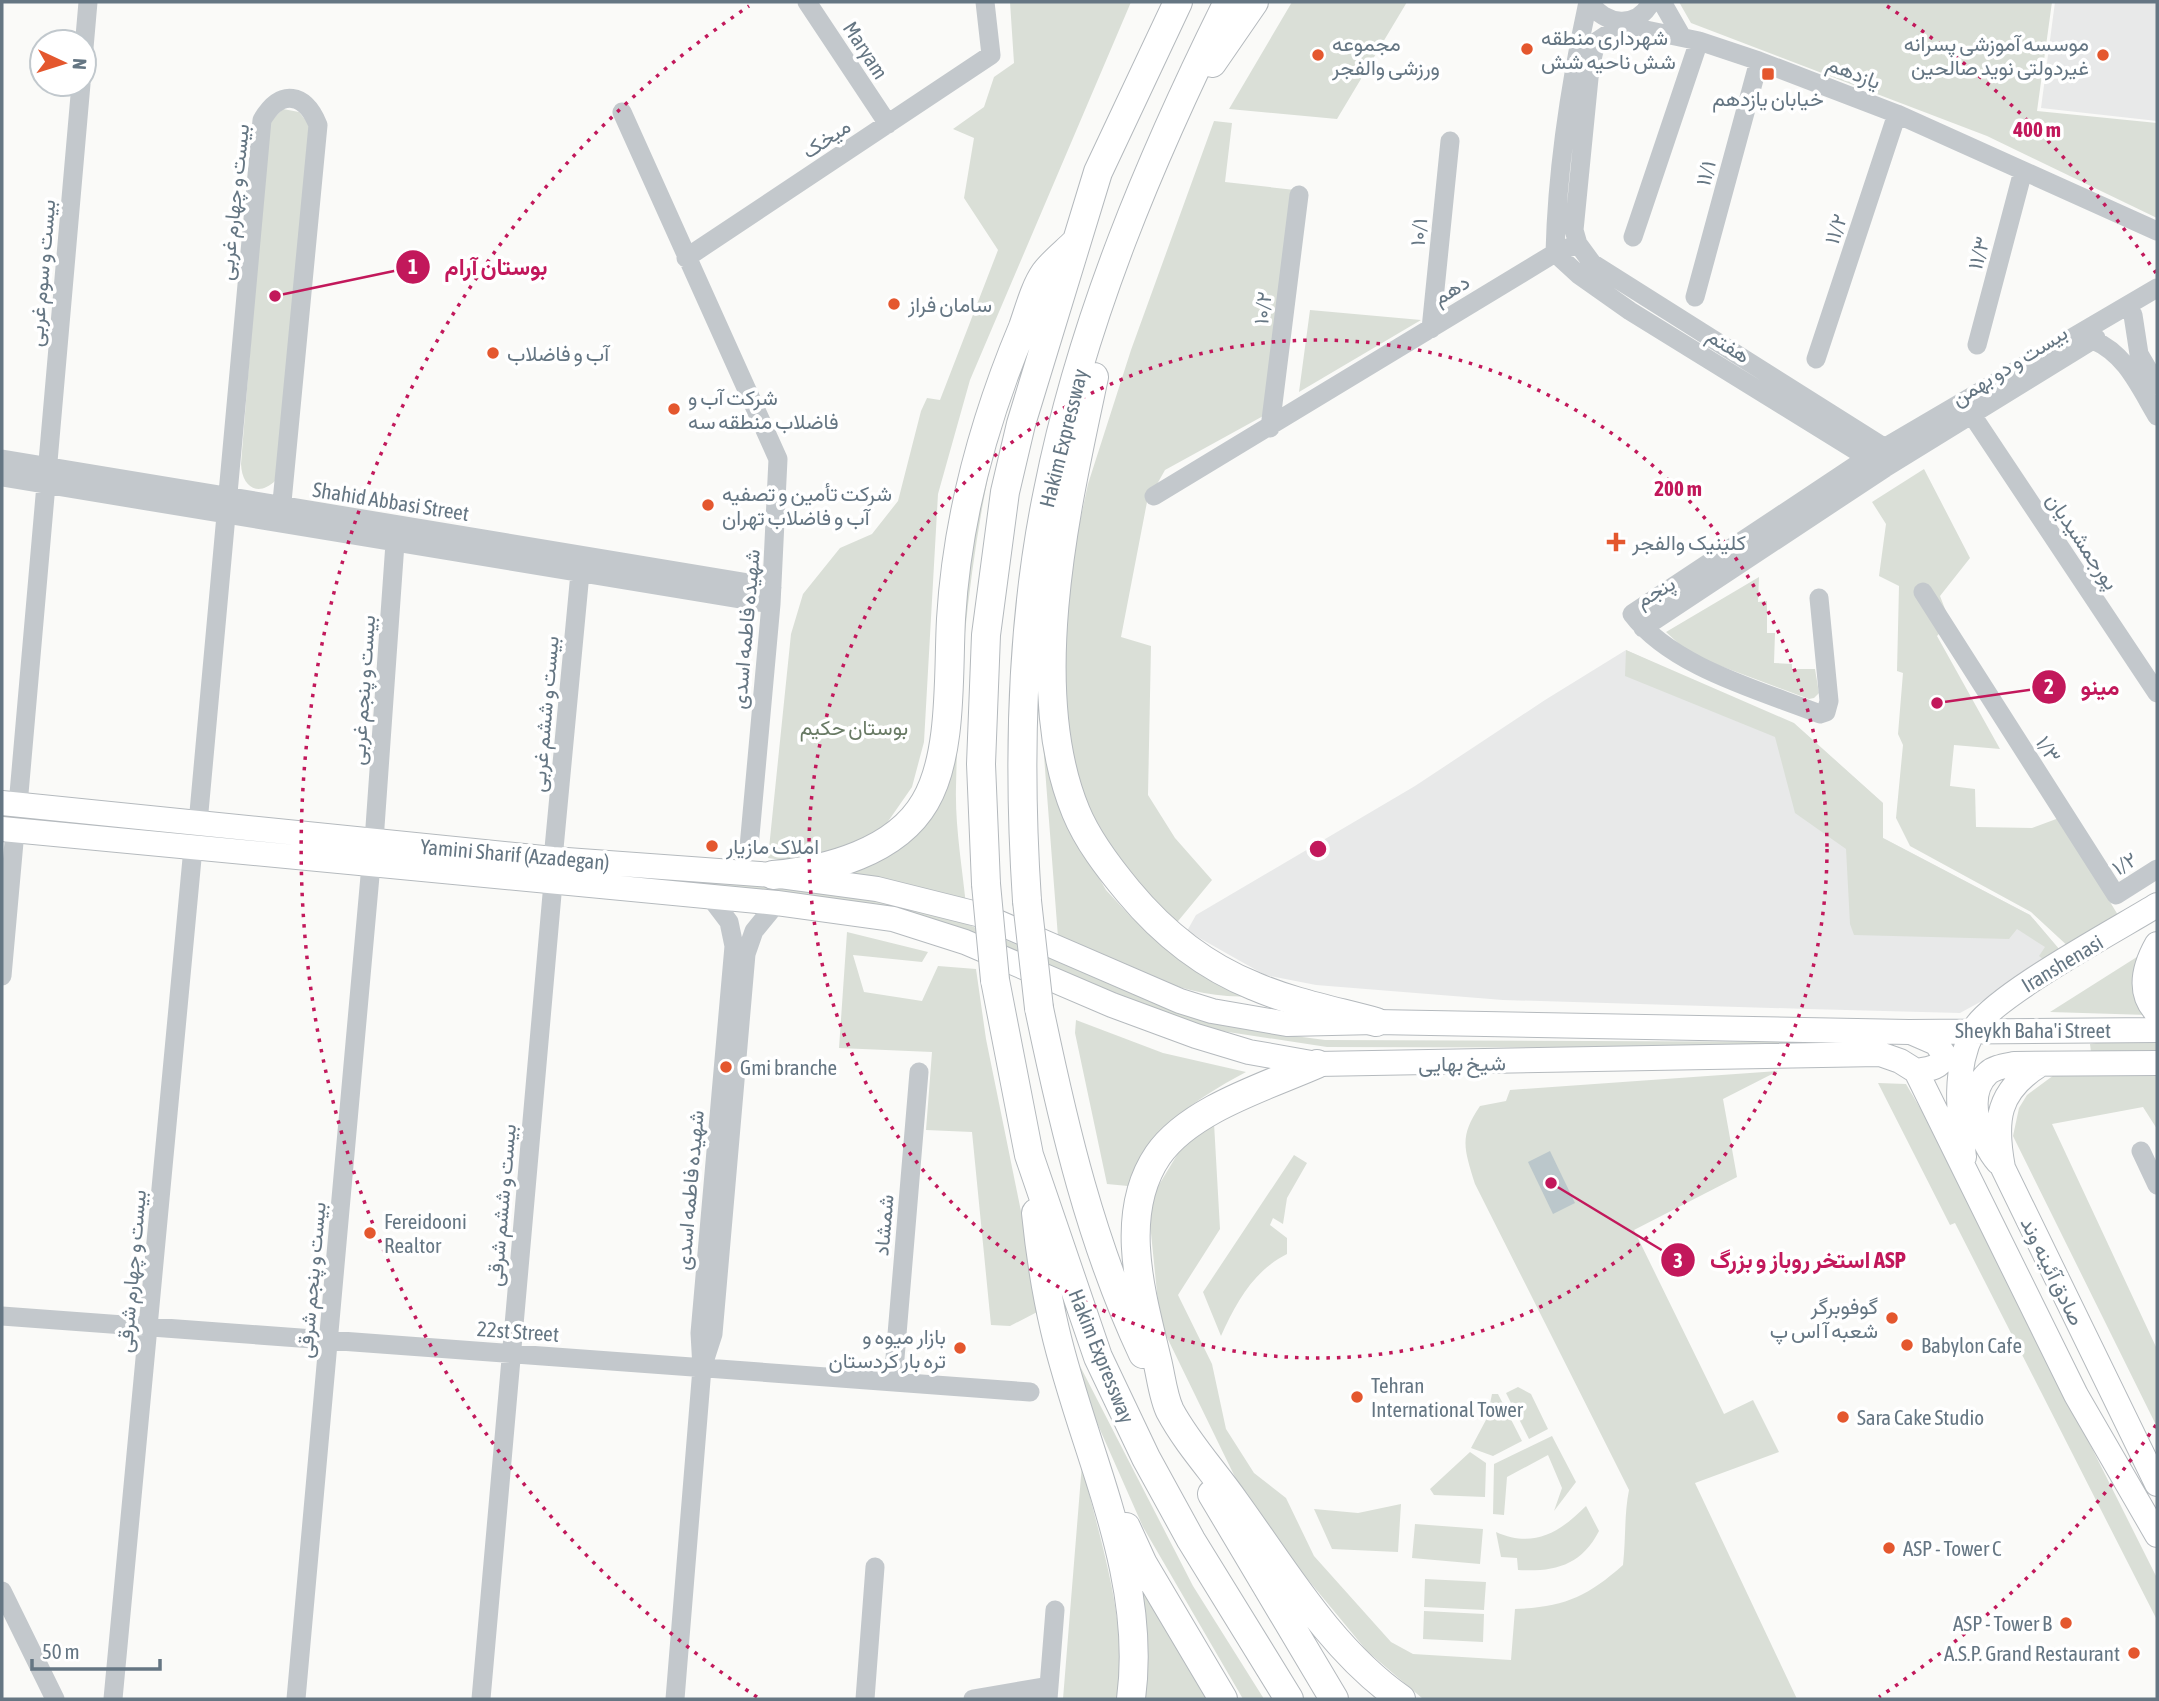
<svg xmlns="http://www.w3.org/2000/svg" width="2159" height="1701" font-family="'Asap Condensed',Vazirmatn,sans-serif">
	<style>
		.built { fill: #e8e9e9 }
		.green { fill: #dadfd7 }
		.water { fill: #bbc7cb }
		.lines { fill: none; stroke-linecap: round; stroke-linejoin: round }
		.major-casing { stroke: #b5babe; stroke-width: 26 }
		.highway-casing { stroke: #b4b9bd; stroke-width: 30 }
		.minor { stroke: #c3c8cc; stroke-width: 19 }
		.major { stroke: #fff; stroke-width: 24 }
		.highway { stroke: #fff; stroke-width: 28 }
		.highway-bridge-casing { stroke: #b4b9bd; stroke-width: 30; stroke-linecap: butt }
		.highway-bridge { stroke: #fff; stroke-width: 28 }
		.ring { fill: none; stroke: #c2185b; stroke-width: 3.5; stroke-dasharray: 3.5 7 }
		.poi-dot { fill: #e4572e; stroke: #fff; stroke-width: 2.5 }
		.labels { text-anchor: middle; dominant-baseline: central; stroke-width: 7; stroke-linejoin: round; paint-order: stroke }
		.poi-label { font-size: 21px; fill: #657683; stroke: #fff; text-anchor: start }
		.street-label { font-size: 21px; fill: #657683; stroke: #fff }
		.park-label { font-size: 21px; fill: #687a64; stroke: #fff }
		.centre { fill: #c2185b; stroke: #fff; stroke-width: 3.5 }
		.ring-label { font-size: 21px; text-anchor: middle; font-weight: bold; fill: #c2185b; stroke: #fff; stroke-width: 7; stroke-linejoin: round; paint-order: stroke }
		.leader { fill: none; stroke: #c2185b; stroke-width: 2.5 }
		.callout-dot { fill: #c2185b; stroke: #fff; stroke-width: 2.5 }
		.mark-label { font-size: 21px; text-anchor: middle; font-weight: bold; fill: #fff }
		.callout-label { font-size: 23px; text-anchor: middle; font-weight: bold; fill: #c2185b; stroke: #fff; stroke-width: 7; stroke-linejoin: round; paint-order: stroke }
	</style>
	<rect width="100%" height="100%" fill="#fafaf8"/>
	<path class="built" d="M 2055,2 L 2157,2 L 2157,121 L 2041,108 Z
		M 1626,650 L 1800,729 L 1883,803 L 1883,838 L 2030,915 L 2065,956 L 1960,1013 L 1808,1009 L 1503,1000 L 1316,985 L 1265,975 L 1187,931 L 1196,915 L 1415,786 L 1545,700 Z"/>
	<path class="green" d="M 1010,2 L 1131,2 L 970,380 L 938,494 L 924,742 L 912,787 L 880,833 L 801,863 L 768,858 L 791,634 L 803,594 L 840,548 L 872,534 L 898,501 L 921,411 L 927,398 L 940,400 L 998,250 L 964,198 L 974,138 L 953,129 L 984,107 L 994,77 L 1014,63 Z
		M 1292,2 L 1407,2 L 1337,119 L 1229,109 Z
		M 1679,2 L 2052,2 L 2037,111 L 2157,123 L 2157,218 L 1987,136 L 1691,23 Z
		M 283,109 L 299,112 L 312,128 L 276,480 C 258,498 242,487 241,464 L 268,124 Z
		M 1214,121 L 1232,123 L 1225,182 L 1295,190 L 1265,415 L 1165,470 L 1147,502 L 1121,637 L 1151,646 L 1148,795 L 1175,838 L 1212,880 L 1174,926 L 1145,899 L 1095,824 L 1080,787 L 1064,725 L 1062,651 L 1076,540 L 1088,484 L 1131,350 Z
		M 1310,310 L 1421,320 L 1299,392 Z
		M 979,469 L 989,472 C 968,575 958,683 956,787 C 955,826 962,866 966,905 L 842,876 C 883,864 899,849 925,817 Z
		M 1924,469 L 1970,558 L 1940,596 L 1950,622 L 1937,636 L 2000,749 L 1954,745 L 1950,786 L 1975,789 L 1976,827 L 2032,828 L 2059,818 L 2121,920 L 2071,949 L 2031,912 L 1910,846 L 1896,818 L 1903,745 L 1898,734 L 1903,673 L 1897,671 L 1899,586 L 1879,576 L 1886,524 L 1872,502 Z
		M 1759,577 L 1758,602 L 1767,601 L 1767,633 L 1775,633 L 1774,663 L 1792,664 L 1792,669 L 1815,669 L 1819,693 L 1814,698 L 1809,699 L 1691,655 L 1666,632 Z
		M 1626,650 L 1794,723 L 1883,803 L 1883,838 L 2030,915 L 2065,956 L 2050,965 L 2039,956 L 2045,947 L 2017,929 L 2009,939 L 1854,935 L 1850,924 L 1846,849 L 1795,813 L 1775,737 L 1625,676 Z
		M 1043,743 L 1050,747 L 1088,859 L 1106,890 L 1131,917 L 1182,962 L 1251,996 C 1184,1001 1119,962 1058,937 Z
		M 2,812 L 781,885 L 869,898 L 957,920 L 1180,1012 L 1272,1033 L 1325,1040 L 1827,1042 L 1777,1048 L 1327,1047 L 1215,1030 L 1139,1005 L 955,927 L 2,820 Z
		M 847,932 L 928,952 L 922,962 L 853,955 L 864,992 L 922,1001 L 938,966 L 976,969 L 986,1039 L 1041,1310 L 1010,1326 L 991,1325 L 972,1132 L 926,1130 L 932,1052 L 839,1048 Z
		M 2140,955 L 2148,1015 L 2050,1012 Z
		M 1076,1020 L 1163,1053 L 1246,1072 C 1188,1103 1158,1126 1128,1186 L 1107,1184 L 1075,1033 Z
		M 2126,1038 L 2157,1038 L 2157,1052 L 2091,1052 L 2090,1044 Z
		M 1778,1071 L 1723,1099 L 1737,1177 L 1634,1230 L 1724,1414 L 1753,1400 L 1779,1452 L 1695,1483 L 1797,1699 L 1423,1699 L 1367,1651 L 1252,1512 L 1160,1323 L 1148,1203 L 1183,1145 L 1214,1123 L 1220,1229 L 1178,1295 L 1212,1364 L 1226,1429 L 1254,1473 L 1286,1498 L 1314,1556 L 1391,1642 L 1413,1654 L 1511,1660 L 1515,1609 C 1564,1607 1587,1597 1623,1565 C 1626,1539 1624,1515 1629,1490 L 1475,1184 C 1464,1148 1459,1137 1480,1106 L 1506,1101 L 1510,1090 Z
		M 2157,1072 L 2157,1129 L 2143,1107 L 2052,1124 L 2157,1349 L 2157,1427 L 2013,1136 L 2019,1108 L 2027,1095 L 2054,1075 Z
		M 1878,1083 L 1906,1084 L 1930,1125 L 2157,1578 L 2157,1620 L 1955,1223 L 1950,1225 Z
		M 1294,1155 L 1307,1163 L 1287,1198 L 1283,1224 L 1273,1218 L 1270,1225 L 1287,1238 L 1287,1254 C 1253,1271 1236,1303 1221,1336 L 1203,1292 Z
		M 1080,1366 L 1193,1586 L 1264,1699 L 1243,1699 L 1143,1527 L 1086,1398 Z
		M 1518,1387 L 1531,1394 L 1548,1429 L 1529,1439 L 1506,1393 Z
		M 1492,1394 L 1498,1394 L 1522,1441 L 1493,1456 L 1471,1448 L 1487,1418 Z
		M 1552,1436 L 1576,1482 L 1554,1511 L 1562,1488 L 1548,1455 L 1507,1477 L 1504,1515 L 1493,1514 L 1494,1464 Z
		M 1470,1452 L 1486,1463 L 1485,1497 L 1434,1495 L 1430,1489 Z
		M 1082,1464 C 1097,1532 1132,1631 1116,1699 L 1063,1699 Z
		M 1401,1504 L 1398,1552 L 1332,1549 L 1314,1509 L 1358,1513 Z
		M 1586,1506 L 1599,1531 C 1581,1566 1554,1572 1518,1570 L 1517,1558 L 1501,1557 L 1496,1532 C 1534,1549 1560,1532 1586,1506 Z
		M 1415,1524 L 1483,1529 L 1480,1564 L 1412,1558 Z
		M 1425,1579 L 1486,1582 L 1484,1610 L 1424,1607 Z
		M 1142,1589 L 1216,1699 L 1140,1699 Z
		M 1424,1611 L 1484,1614 L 1483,1642 L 1423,1639 Z"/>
	<path class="water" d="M 1550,1151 L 1575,1203 L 1553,1214 L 1528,1162 Z"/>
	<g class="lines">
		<g class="major-casing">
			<path id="major" d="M 2,803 L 553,859 L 773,875 L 877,889 L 981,915 L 1180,1001 L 1212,1011 L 1287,1024 L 1376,1022 L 1909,1032 L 2157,1030
				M 2,829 L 777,903 L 893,919 L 965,942 L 1112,1005 L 1196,1036 L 1249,1052 L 1317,1064 L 1880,1054 L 1900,1061 L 1916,1071
				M 2157,944 C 2144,967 2137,992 2157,1013
				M 1913,1033 L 1936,1043 L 1945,1056 C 1939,1069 1928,1069 1916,1071
				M 2041,1064 C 1997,1091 1994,1120 2003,1168 L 2157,1484
				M 1916,1071 L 2076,1395 L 2157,1535
				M 1964,1157 C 1959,1115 1953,1070 1973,1031 C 1989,998 2120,928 2157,905
				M 1998,1162 C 1981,1142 1963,1096 1988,1073 C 1995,1067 2005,1066 2014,1064 L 2157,1063"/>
		</g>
		<g class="highway-casing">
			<path id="highway" d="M 1212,63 L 1254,2
				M 1094,377 C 1067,504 1024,687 1076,812 C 1088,841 1108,867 1128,891 C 1162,932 1204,966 1254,986 C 1293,1003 1336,1011 1376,1022
				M 773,875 C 827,870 896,852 925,802 C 953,755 948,673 951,619 C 957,518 984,420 1023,327 C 1029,310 1035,287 1045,273 C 1053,262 1066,252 1075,243
				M 986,884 L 981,764 L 986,635 L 1005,492 L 1021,424 L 1098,172 L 1178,2
				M 1027,901 C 1018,765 1020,626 1048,491 C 1082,320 1151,157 1228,2
				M 995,980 L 1029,1155 L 1098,1357 L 1146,1458 L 1191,1540 L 1289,1699
				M 1039,1008 C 1064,1128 1091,1243 1143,1354
				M 1317,1064 C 1267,1086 1190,1109 1158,1155 C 1117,1215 1142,1296 1157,1360 C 1161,1376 1163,1397 1170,1411 C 1187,1443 1214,1472 1235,1502 C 1285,1571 1330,1649 1401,1699
				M 1036,1213 C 1040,1252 1046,1292 1055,1330 C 1083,1451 1148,1572 1131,1699
				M 1212,1494 L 1334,1699
				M 1126,1527 L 1143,1564 L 1223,1699"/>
		</g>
		<path class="minor" d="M 807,2 L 888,124
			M 1590,2 C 1604,26 1638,29 1651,2
			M 1662,2 L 1682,37
			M 84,48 L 88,2
			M 622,112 L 778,459 L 771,604 L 749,847
			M 1633,237 L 1699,41
			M 1555,253 L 1579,275 L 1630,311 L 1876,463
			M 1555,253 C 1557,169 1570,85 1588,2
			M 686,258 L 991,55 L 985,2
			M 1695,297 L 1759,61
			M 2133,315 L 2139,354 L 2157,385
			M 1431,329 L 1450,141
			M 2093,340 C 2126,354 2139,386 2157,416
			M 1977,345 L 2023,171
			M 1816,359 L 1897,114
			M 1972,415 L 2157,693
			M 1270,428 L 1299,195
			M 1901,458 L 1592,263 L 1578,244 L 1574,230 L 1590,68 L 1596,42 L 1626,22 L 1646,30 L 1699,41 L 1759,61 L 1897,114 L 2157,231
			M 2,459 L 772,587
			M 2,477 L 771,604
			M 1154,496 L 1555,253 L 1578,244
			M 1923,592 L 2116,895 L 2157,869
			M 1819,598 L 1829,701 L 1826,712 L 1820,714 C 1759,690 1672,667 1632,614 L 1867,458 L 2157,288
			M 1643,628 L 1885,468 L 2096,338
			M 18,805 L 81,84
			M 198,823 L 262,120 C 281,88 305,93 318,125 L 280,523
			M 374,841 L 396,529
			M 553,859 L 580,573
			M 710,897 L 729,922 L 734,946 L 700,1333 L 702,1368 L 713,1334 L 746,954 L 754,931 L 777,903
			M 2,976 L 15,831
			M 2141,1151 L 2157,1185
			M 2,1316 L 1030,1392
			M 893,1382 L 919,1072
			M 2,1591 L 55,1699
			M 113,1699 L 193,848
			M 296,1699 L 371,865
			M 481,1699 L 553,883
			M 675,1699 L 702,1368
			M 865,1699 L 875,1567
			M 973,1699 L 1049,1686
			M 1048,1699 L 1055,1610"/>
		<use href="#major" class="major"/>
		<use href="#highway" class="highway"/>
		<g class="highway-bridge-casing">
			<path id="highway-bridge" d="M 986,884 L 995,980
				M 1027,901 L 1039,1008"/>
		</g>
		<use href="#highway-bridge" class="highway-bridge"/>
	</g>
	<g class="ring">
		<circle cx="1318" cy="849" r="509"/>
		<path d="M2156 1425A1017 1017 0 0 1 1879 1697M757 1697A1017 1017 0 0 1 749 6M1887 6A1017 1017 0 0 1 2156 273"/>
	</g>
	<g class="poi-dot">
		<circle cx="1527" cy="49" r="7"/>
		<circle cx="1318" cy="55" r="7"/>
		<circle cx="2103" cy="55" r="7"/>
		<rect x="1761" y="67" width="14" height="14" rx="3.5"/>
		<circle cx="894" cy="304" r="7"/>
		<circle cx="493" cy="353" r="7"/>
		<circle cx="674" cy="409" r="7"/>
		<circle cx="708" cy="505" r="7"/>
		<path d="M1612.5 531.5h7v7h7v7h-7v7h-7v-7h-7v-7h7z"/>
		<circle cx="712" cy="846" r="7"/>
		<circle cx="726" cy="1067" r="7"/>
		<circle cx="370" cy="1233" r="7"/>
		<circle cx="1892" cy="1318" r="7"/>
		<circle cx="1907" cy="1345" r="7"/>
		<circle cx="960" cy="1348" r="7"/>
		<circle cx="1357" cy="1397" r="7"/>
		<circle cx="1843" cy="1417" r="7"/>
		<circle cx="1889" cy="1548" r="7"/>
		<circle cx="2066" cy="1623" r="7"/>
		<circle cx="2134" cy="1653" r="7"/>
	</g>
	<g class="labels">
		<g class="poi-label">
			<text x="1541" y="37">شهرداری منطقه<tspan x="1541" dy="24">شش ناحیه شش</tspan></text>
			<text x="1332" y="43">مجموعه<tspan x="1332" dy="24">ورزشی والفجر</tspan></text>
			<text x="2089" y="43" text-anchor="end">موسسه آموزشی پسرانه<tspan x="2089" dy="24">غیردولتی نوید صالحین</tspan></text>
			<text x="1768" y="98" text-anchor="middle">خیابان یازدهم</text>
			<text x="908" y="304">سامان فراز</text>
			<text x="507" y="353">آب و فاضلاب</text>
			<text x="688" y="397">شرکت آب و<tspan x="688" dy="24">فاضلاب منطقه سه</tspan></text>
			<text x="722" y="493">شركت تأمين و تصفيه<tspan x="722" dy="24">آب و فاضلاب تهران</tspan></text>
			<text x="1632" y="542">کلینیک والفجر</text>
			<text x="726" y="846">املاک مازیار</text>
			<text x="740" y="1067">Gmi branche</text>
			<text x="384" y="1221">Fereidooni<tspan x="384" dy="24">Realtor</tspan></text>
			<text x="1878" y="1306" text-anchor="end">گوفوبرگر<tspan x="1878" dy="24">شعبه آ اس پ</tspan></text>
			<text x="946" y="1336" text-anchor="end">بازار میوه و<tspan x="946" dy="24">تره بار کردستان</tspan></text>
			<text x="1921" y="1345">Babylon Cafe</text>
			<text x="1371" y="1385">Tehran<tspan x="1371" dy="24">International Tower</tspan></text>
			<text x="1857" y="1417">Sara Cake Studio</text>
			<text x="1903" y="1548">ASP - Tower C</text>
			<text x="2052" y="1623" text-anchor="end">ASP - Tower B</text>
			<text x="2120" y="1653" text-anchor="end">A.S.P. Grand Restaurant</text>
		</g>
		<g class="street-label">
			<text transform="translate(866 50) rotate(57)">Maryam</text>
			<text transform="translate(1854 72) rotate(21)">یازدهم</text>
			<text transform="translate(826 138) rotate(-34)">میخک</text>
			<text transform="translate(1705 173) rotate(-75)">۱۱/۱</text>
			<text transform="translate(233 202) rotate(-84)">بیست و چهارم غربی</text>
			<text transform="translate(1835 229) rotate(-72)">۱۱/۲</text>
			<text transform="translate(1418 232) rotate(-84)">۱۰/۱</text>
			<text transform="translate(1978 253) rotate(-75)">۱۱/۳</text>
			<text transform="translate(41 273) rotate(-85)">بیست و سوم غربی</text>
			<text transform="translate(1451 289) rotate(-31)">دهم</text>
			<text transform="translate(1262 308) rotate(-83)">۱۰/۲</text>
			<text transform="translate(1729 345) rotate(32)">هفتم</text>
			<text transform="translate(2009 365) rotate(-32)">بیست و دو بهمن</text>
			<text transform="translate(1063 438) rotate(-76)">Hakim Expressway</text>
			<text transform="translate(391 501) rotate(9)">Shahid Abbasi Street</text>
			<text transform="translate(2083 541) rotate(56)">پورجمشیدیان</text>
			<text transform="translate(1655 591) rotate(-30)">پنجم</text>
			<text transform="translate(745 629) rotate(-85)">شهیده فاطمه اسدی</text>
			<text transform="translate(362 690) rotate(-86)">بیست و پنجم غربی</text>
			<text transform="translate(544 714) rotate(-85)">بیست و ششم غربی</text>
			<text transform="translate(2049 749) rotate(57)">۱/۳</text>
			<text transform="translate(515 854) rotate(5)">Yamini Sharif (Azadegan)</text>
			<text transform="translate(2124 863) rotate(-32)">۱/۲</text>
			<text transform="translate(2062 963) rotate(-31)">Iranshenasi</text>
			<text x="2033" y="1030">Sheykh Baha'i Street</text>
			<text transform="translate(1462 1063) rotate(-1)">شیخ بهایی</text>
			<text transform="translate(689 1190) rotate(-85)">شهیده فاطمه اسدی</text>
			<text transform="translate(501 1205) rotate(-85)">بیست و ششم شرقی</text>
			<text transform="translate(883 1225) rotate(-85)">شمشاد</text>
			<text transform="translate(131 1271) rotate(-85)">بیست و چهارم شرقی</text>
			<text transform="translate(2053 1271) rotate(64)">صادق آئینه وند</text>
			<text transform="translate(311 1280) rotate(-85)">بیست و پنجم شرقی</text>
			<text transform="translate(518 1331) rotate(4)">22st Street</text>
			<text transform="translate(1102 1356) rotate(68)">Hakim Expressway</text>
		</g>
		<g class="park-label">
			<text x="854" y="727">بوستان حکیم</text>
		</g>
	</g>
	<circle cx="1318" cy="849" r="10" class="centre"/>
	<g class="ring-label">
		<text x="2037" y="137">400 m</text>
		<text x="1678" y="496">200 m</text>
	</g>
	<path class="leader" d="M275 296L413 267M1937 703L2049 687M1551 1183L1678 1260"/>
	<g class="callout-dot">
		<circle cx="275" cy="296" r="7"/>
		<circle cx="1937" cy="703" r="7"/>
		<circle cx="1551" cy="1183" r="7"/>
		<circle cx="413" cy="267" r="18"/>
		<circle cx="2049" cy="687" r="18"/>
		<circle cx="1678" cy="1260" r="18"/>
	</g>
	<g class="mark-label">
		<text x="413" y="274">1</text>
		<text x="2049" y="694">2</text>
		<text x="1678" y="1268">3</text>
	</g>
	<g class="callout-label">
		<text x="496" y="275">بوستان آرام</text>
		<text x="2100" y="695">مینو</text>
		<text x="1808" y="1268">استخر روباز و بزرگ ASP</text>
	</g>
	<rect width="2159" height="1701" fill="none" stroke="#657683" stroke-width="7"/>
	<g transform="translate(63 63) rotate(94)"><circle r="33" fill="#ffffff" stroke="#c1c8cd" stroke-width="2"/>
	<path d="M0-5L12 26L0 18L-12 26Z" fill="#e4572e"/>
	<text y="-10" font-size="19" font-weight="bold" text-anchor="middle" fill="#657683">N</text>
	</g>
	<path d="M32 1659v10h128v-10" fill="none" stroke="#657683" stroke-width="3.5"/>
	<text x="42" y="1659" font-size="21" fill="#657683" stroke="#ffffff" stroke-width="5" paint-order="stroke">50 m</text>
</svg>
